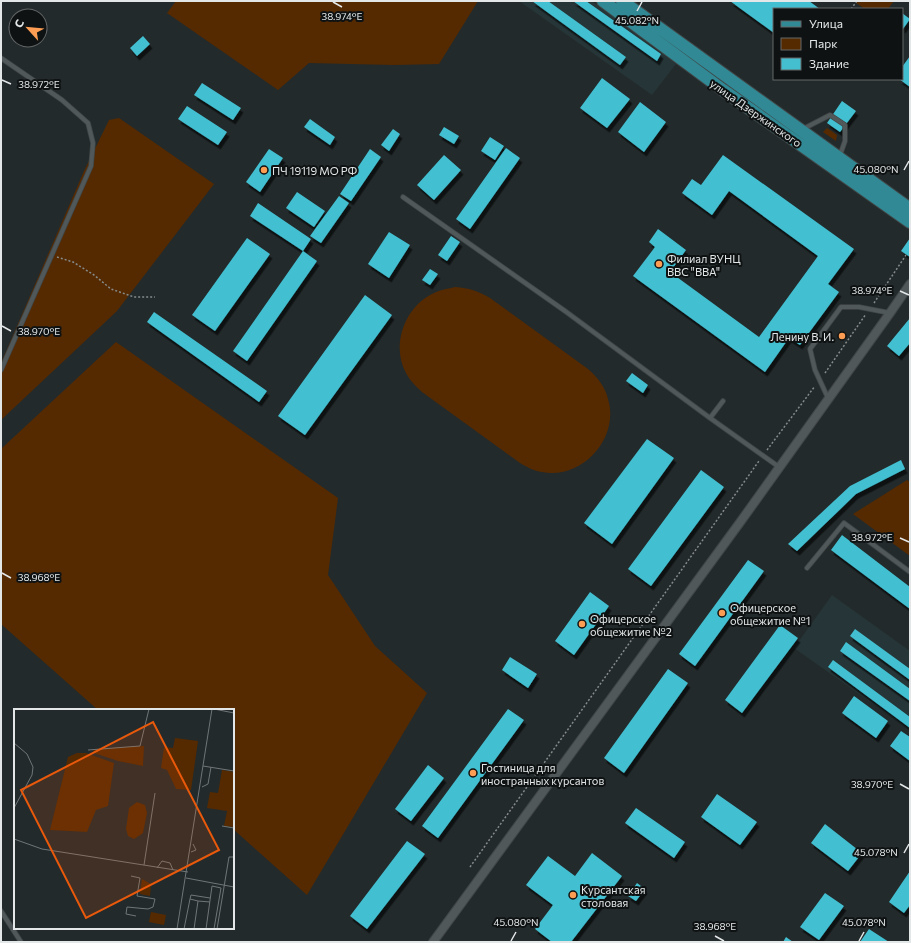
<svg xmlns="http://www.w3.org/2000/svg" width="911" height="943" font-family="Commissioner,sans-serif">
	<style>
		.built { fill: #263537 }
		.green { fill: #562a00 }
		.building { fill: #43bfd0; filter: url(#shadow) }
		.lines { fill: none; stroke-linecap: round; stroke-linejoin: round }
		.lane-casing { stroke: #404647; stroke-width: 5.5 }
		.street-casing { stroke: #404647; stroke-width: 10 }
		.primary-casing { stroke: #404647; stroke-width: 14 }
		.path { stroke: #868b8c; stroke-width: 1.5; stroke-dasharray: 2 2; stroke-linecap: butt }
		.lane { stroke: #505859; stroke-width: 4 }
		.street { stroke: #505859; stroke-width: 8 }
		.primary { stroke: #308994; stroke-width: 12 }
		.ticks { fill: none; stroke: #e3e7e8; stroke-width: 1.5 }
		.poi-dot { fill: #fc9d53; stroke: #0f1212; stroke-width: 1.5 }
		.labels { text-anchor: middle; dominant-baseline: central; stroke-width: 4; stroke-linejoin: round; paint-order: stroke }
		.street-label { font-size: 11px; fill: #e3e7e8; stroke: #0f1212 }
		.poi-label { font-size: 11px; fill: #e3e7e8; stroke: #0f1212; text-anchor: start }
		.inset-road { fill: none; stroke: #707677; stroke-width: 1 }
		.view { fill: #e8590c; fill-opacity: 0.15; stroke: #e8590c; stroke-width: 2 }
		.inset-edge { fill: none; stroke: #e3e7e8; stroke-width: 2 }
		.ticks-label { font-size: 10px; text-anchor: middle; fill: #e3e7e8; stroke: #0f1212; stroke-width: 4; stroke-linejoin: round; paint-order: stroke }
	</style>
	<defs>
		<filter id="shadow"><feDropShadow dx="2.5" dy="4.5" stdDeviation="0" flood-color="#0009"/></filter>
	</defs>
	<rect width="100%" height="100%" fill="#232a2b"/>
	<path class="built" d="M 519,1 L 592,1 L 676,64 L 652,95 Z
		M 832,595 L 910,651 L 910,730 L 794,648 Z"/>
	<path class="green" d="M 176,1 L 478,1 L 439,64 L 394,65 L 309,63 L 278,90 L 167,13 Z
		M 858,1 L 894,1 L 888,9 L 865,9 L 856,3 Z
		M 119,118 L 214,184 L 117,311 L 1,420 L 1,363 L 84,171 L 109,120 Z
		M 827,128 L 837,135 L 836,141 L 823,132 Z
		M 455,287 C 469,288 478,291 490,298 L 588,369 C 597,377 605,386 608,399 C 620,438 582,480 542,472 C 534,471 527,467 520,463 L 422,392 C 416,386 410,381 406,373 C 391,346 404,308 432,294 C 439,290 447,289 455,287 Z
		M 116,342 L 338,498 L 328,575 L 375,646 L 427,693 L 307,895 L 233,829 L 233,710 L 98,710 L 1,624 L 1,449 Z
		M 907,480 L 910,482 L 910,556 L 853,514 Z"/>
	<path class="building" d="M 532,1 L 548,1 L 626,57 L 620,65 Z
		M 573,1 L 586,1 L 661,54 L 657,61 Z
		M 730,1 L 809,1 L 820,9 L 774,9 L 774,33 Z
		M 902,13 L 910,19 L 903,29 L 902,28 Z
		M 143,36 L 150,44 L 137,56 L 130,48 Z
		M 910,56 L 910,87 L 899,79 L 902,79 L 902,67 Z
		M 602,78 L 630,99 L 607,128 L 580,108 Z
		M 202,83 L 241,108 L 233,120 L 194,95 Z
		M 842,101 L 856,111 L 840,132 L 827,123 Z
		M 640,102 L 666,122 L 644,152 L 618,132 Z
		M 187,106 L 227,132 L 218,145 L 178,119 Z
		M 310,119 L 335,137 L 330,145 L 304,127 Z
		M 444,127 L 459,136 L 454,144 L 439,135 Z
		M 393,129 L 400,134 L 389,151 L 381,145 Z
		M 490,137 L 504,146 L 495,160 L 481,151 Z
		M 506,148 L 520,158 L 470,229 L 456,219 Z
		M 269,149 L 283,158 L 260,192 L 246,182 Z
		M 370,149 L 381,157 L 351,201 L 340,194 Z
		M 444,155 L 461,170 L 434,200 L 417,185 Z
		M 723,155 L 854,249 L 828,284 L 839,292 L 800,345 L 789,338 L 765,372 L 633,276 L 655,247 L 649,242 L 658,229 L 686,250 L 670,272 L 759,337 L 818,256 L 729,191 L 712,215 L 682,193 L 692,179 L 701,185 Z
		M 297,192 L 325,211 L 314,227 L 286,208 Z
		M 339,196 L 349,203 L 321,243 L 310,236 Z
		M 258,203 L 311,239 L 303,251 L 250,216 Z
		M 389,232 L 410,245 L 389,278 L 368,264 Z
		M 451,236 L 460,242 L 447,261 L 438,255 Z
		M 247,238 L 270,254 L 215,331 L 192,315 Z
		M 910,238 L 910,257 L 901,251 Z
		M 303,251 L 317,261 L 247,361 L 233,351 Z
		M 430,269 L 438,274 L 430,285 L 422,280 Z
		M 365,295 L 392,315 L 305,435 L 278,416 Z
		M 154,312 L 267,391 L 259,402 L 147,322 Z
		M 910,318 L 910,343 L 899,356 L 887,346 Z
		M 632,373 L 648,385 L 643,393 L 626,381 Z
		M 647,439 L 674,458 L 612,544 L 584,523 Z
		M 901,460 L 905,469 L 856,494 L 797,551 L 788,544 L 850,486 Z
		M 701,470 L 724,487 L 651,586 L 628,569 Z
		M 842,535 L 910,587 L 910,609 L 831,550 Z
		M 748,560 L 764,571 L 695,666 L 679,654 Z
		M 590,592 L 609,606 L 574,655 L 555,641 Z
		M 780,625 L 798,638 L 742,713 L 725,700 Z
		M 855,629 L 910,669 L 910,680 L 850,636 Z
		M 846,642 L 910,689 L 910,701 L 840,651 Z
		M 510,657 L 537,674 L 528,688 L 502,670 Z
		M 833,660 L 910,717 L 910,728 L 828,667 Z
		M 668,669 L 688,683 L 624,773 L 604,758 Z
		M 854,696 L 888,721 L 876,738 L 842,713 Z
		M 508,709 L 524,720 L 438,838 L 422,826 Z
		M 901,731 L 910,737 L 910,761 L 890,746 Z
		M 428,765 L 444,778 L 411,821 L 395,809 Z
		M 717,794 L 757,822 L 740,845 L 701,817 Z
		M 636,808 L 685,842 L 674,858 L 625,823 Z
		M 825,824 L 862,853 L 848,871 L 811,843 Z
		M 407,841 L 425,854 L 367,929 L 350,916 Z
		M 592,853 L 622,876 L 571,942 L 552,942 L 535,929 L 553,905 L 526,885 L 548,856 L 575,876 Z
		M 910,871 L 910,905 L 904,913 L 889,902 Z
		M 637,883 L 645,889 L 636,901 L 628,896 Z
		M 825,893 L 844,906 L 819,940 L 800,927 Z
		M 869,929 L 889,942 L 860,942 Z
		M 786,937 L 793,942 L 783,942 Z"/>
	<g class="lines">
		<g class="lane-casing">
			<path id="lane" d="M 1,58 L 62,100 L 88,123 L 93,143 L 91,166 L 1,370
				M 803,129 L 830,115 L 845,125 L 845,141 L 840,155
				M 403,197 L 565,311 L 710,418 L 779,467
				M 828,398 L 815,370 L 810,349 L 841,307 L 859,307 L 890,313
				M 710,418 L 723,401
				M 807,568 L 844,523 L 910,572
				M 1,911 L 21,942"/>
		</g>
		<g class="street-casing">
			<path id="street" d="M 433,942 L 741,521 L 890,313 L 910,284"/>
		</g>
		<g class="primary-casing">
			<path id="primary" d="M 603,1 L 723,90 L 910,222
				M 622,1 L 910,209"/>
		</g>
		<path class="path" d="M 851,9 L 857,1
			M 57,257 L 73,262 L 94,275 L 111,289 L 134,297 L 155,297
			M 874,303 L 906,255
			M 825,373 L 866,314
			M 767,450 L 815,386
			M 470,867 L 759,461"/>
		<use href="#lane" class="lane"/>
		<use href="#street" class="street"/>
		<use href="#primary" class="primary"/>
	</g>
	<path class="ticks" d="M 333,2 L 342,7M 637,11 L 642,2M 2,80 L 11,84M 904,170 L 909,161M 900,291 L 909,295M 2,326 L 11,331M 900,538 L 909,542M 2,573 L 11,578M 900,784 L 909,789M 904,853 L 909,844M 715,936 L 724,941M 511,941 L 516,932M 859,941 L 864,932"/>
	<g class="poi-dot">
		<circle cx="264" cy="170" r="4"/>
		<circle cx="659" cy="264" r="4"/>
		<circle cx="842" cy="336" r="4"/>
		<circle cx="722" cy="613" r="4"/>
		<circle cx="582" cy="624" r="4"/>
		<circle cx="473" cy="773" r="4"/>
		<circle cx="573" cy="895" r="4"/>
	</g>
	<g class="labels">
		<g class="street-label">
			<text transform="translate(756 113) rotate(35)">улица Дзержинского</text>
		</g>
		<g class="poi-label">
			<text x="272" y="170">ПЧ 19119 МО РФ</text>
			<text x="667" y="258">Филиал ВУНЦ<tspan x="667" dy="13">ВВС "ВВА"</tspan></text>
			<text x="834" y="336" text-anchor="end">Ленину В. И.</text>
			<text x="730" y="607">Офицерское<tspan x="730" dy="13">общежитие №1</tspan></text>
			<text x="590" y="618">Офицерское<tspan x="590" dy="13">общежитие №2</tspan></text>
			<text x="481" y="767">Гостиница для<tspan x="481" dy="13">иностранных курсантов</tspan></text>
			<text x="581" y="889">Курсантская<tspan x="581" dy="13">столовая</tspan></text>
		</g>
	</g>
	<g transform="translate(14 709)">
		<rect width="220" height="220" fill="#232a2b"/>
		<path d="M 161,29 L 184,32 L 177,81 L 162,80 L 153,61 L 147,59 L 150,38 L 159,39 ZM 130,37 L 129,57 L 104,52 L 80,44 L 79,40 ZM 63,44 L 72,44 L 100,54 L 94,97 L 82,101 L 73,123 L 36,121 L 54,48 ZM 208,61 L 220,63 L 220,118 L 210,117 L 213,102 L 193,99 L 196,83 L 204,84 ZM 123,93 L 131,96 L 133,104 L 129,124 L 120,130 L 114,127 L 112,120 L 115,99 ZM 128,170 L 137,175 L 136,187 L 126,185 ZM 137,203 L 152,206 L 150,216 L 135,213 Z" fill="#562a00"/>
		<path class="inset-road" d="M 200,0 L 220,4M 0,34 L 13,45 L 19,58 L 18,66 L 0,99M 74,41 L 126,37 L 135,0M 189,57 L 220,62M 188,78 L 194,75 L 197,58M 208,117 L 220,119M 0,130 L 28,140 L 174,163M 177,143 L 182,141 L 179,135M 130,156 L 141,84M 143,159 L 148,152 L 156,154 L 159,161M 117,167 L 126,169 L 123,187 L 141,190 L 139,198 L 134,200 L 113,198 L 112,205 L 122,207M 172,169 L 220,178M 176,190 L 177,186 L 196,189M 163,220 L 198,0M 170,220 L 176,190 L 184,192M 180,220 L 184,192 L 196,193M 192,220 L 198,177 L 207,179 L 200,220M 203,220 L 215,148 L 220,148"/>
		<path class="view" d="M 139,13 L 205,141 L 72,209 L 7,81 Z"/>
		<rect width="220" height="220" class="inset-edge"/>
	</g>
	<g class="ticks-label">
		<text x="342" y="20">38.974°E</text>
		<text x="637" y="24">45.082°N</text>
		<text x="39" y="88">38.972°E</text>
		<text x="876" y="173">45.080°N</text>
		<text x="872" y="294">38.974°E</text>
		<text x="39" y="335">38.970°E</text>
		<text x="872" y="541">38.972°E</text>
		<text x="39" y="581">38.968°E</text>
		<text x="872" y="788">38.970°E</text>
		<text x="876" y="856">45.078°N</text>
		<text x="516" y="926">45.080°N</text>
		<text x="864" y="926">45.078°N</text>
		<text x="715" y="930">38.968°E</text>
	</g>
	<rect width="911" height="943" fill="none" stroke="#e3e7e8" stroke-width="4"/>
	<rect x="773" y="8" width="130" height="72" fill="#0f1212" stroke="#646768"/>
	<rect x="781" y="21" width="20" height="6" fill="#308994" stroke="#646768"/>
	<text x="809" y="28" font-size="12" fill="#e3e7e8">Улица</text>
	<rect x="781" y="38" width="20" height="12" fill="#562a00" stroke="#646768"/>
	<text x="809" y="48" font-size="12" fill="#e3e7e8">Парк</text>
	<rect x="781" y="58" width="20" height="12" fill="#43bfd0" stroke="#646768"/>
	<text x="809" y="68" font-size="12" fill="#e3e7e8">Здание</text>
	<g transform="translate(28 28) rotate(297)"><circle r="19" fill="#0f1212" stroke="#646768"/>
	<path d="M0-3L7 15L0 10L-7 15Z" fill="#fc9d53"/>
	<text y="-6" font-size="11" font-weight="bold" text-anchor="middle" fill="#e3e7e8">С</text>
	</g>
</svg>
